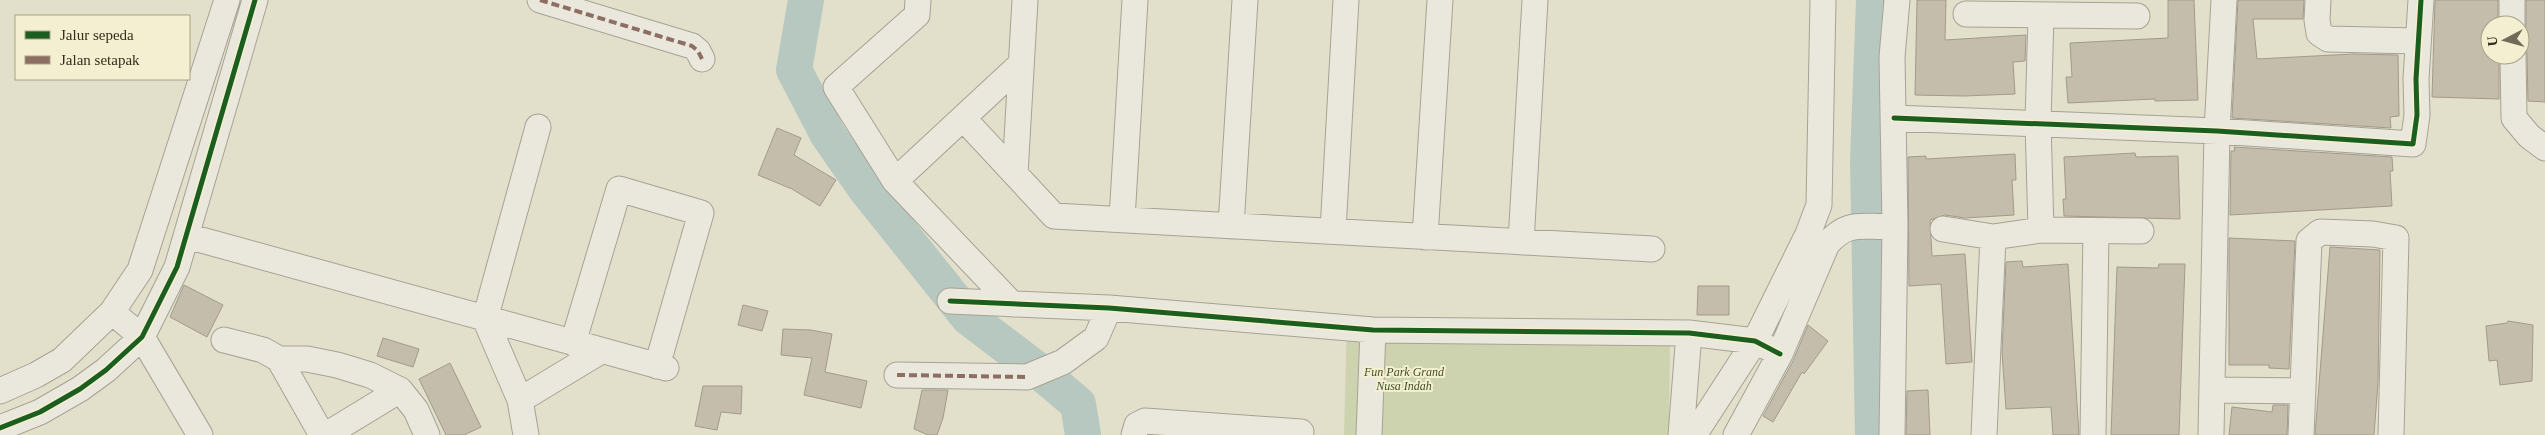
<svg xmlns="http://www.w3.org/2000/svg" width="2545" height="435" font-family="Georgia,serif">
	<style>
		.green { fill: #cdd3ae }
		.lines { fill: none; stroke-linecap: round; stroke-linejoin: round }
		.river { stroke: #b7c8c0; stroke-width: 36 }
		.building { fill: #c5bdac; stroke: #a29a8a }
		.minor-casing { stroke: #a7a294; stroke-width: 27 }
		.minor { stroke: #eae8dc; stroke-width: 25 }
		.quiet { stroke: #8d6e63; stroke-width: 4; stroke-dasharray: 8 4; stroke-linecap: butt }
		.cycleway-casing { stroke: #f4efd0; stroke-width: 8 }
		.cycleway { stroke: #1b5e20; stroke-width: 5 }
		.labels { text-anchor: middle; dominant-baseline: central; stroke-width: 4; stroke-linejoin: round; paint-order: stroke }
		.park-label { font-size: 12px; font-style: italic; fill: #3e5025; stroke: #f4efd0 }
	</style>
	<rect width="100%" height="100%" fill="#e2dfcb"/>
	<path class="green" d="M 1347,319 L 1670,334 L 1669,435 L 1344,435 Z"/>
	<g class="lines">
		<path class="river" d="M 806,0 L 794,70 L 828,135 L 865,188 L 969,318 L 1039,371 L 1078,404 L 1083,435
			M 1873,435 L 1868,161 L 1874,0"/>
	</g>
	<path class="building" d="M 1917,0 L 1946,0 L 1945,40 L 2026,35 L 2025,61 L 2013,62 L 2015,94 L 1964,96 L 1915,95 Z
		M 2168,0 L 2194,0 L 2198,100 L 2155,101 L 2155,99 L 2068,103 L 2066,77 L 2072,77 L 2070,43 L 2168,38 Z
		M 2238,0 L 2304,0 L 2303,19 L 2253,19 L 2257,59 L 2353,54 L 2398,55 L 2399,116 L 2390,117 L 2391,128 L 2232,118 Z
		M 2435,0 L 2498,0 L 2498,25 L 2490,25 L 2490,55 L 2499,55 L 2499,99 L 2432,97 Z
		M 2526,0 L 2545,0 L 2545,102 L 2528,101 L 2527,55 L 2526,48 L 2520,43 L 2520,37 L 2526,25 Z
		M 777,128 L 801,138 L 794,155 L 836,180 L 820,206 L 792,189 L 758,175 Z
		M 2234,147 L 2392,157 L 2393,171 L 2390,171 L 2392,206 L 2230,215 L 2231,151 L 2235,151 Z
		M 2135,153 L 2136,157 L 2178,156 L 2180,219 L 2064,216 L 2063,199 L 2066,199 L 2064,157 Z
		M 2015,154 L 2016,180 L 2012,180 L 2014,215 L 1965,218 L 1945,215 L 1930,220 L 1932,256 L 1965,254 L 1972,362 L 1946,364 L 1941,284 L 1909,286 L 1908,157 L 1926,156 L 1926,159 Z
		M 2229,238 L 2295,241 L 2289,369 L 2269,368 L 2269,365 L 2229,365 Z
		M 2330,247 L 2380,250 L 2378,383 L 2374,435 L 2315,435 Z
		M 2022,261 L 2023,267 L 2068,264 L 2079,435 L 2053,435 L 2051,407 L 2006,409 L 2002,352 L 2006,262 Z
		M 2159,264 L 2185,264 L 2179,435 L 2111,435 L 2117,267 L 2158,268 Z
		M 184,285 L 223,305 L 207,337 L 170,317 Z
		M 1698,286 L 1729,286 L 1729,315 L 1697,315 Z
		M 743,305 L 768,311 L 762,331 L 738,325 Z
		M 2508,321 L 2533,325 L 2532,381 L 2500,385 L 2497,360 L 2489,361 L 2486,326 L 2507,323 Z
		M 1808,325 L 1828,341 L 1804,374 L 1802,372 L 1773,422 L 1763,416 L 1793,361 Z
		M 783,329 L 811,330 L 832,334 L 825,372 L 867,381 L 861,408 L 804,395 L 812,358 L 781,355 Z
		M 383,338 L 419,349 L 413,367 L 377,356 Z
		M 450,363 L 481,427 L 464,435 L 446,435 L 419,379 Z
		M 703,386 L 742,386 L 741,414 L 721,412 L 717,430 L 695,426 Z
		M 922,390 L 948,390 L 943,418 L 937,435 L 928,435 L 914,429 Z
		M 1928,390 L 1930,435 L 1906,435 L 1907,391 Z
		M 2273,405 L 2288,405 L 2287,435 L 2229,435 L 2232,407 L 2272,412 Z"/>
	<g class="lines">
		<g class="minor-casing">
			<path id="minor" d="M 540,0 L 692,46 L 698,51 L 702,59
				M 918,0 L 917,15 L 836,87 L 895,181 L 1012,304
				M 2318,0 L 2317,20 L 2319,33 L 2328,39 L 2417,41
				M 2512,0 L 2512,25
				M 1966,14 L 2137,16
				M 2041,15 L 2038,122 L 2041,230
				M 2513,55 L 2514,118 L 2529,136 L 2545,148
				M 963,118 L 1054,216 L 1652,249
				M 1894,118 L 2217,131 L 2413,144 L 2417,115 L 2416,79 L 2421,0
				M 1015,174 L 1025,0
				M 895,181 L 1021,64
				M 1122,219 L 1135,0
				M 1231,226 L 1245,0
				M 1943,229 L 1993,237 L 2041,230 L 2141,231
				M 1333,231 L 1346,0
				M 187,236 L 666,368
				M 1425,237 L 1440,0
				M 1521,242 L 1535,0
				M 950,301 L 1109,308 L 1373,330 L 1689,333 L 1755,341 L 1780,354
				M 112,312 L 142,337 L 200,435
				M 224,340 L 263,350 L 279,359 L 307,359 L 337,365 L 370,375 L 400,390 L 416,410 L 427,435
				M 573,343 L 619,189 L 701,213 L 657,366
				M 279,359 L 322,435
				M 897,375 L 1027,377 L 1063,362 L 1096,338 L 1109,308
				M 2213,390 L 2301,391
				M 0,391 L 36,375 L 62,360 L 112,312 L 140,270 L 227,0
				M 520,400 L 601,351
				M 0,428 L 40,412 L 80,389 L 106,370 L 142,337 L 177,267 L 255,0
				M 326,435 L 400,390
				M 526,435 L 520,400 L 485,319 L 538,127
				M 1134,435 L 1137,425 L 1145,421 L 1301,432
				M 1369,435 L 1373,330
				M 1681,435 L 1689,333
				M 1694,435 L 1755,341 L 1808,234 L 1819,205 L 1823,0
				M 1736,435 L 1780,354 L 1827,244 C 1850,218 1864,229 1895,226 L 1892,57 L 1897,0
				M 1892,435 L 1895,226
				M 1984,435 L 1993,237
				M 2093,435 L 2096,231
				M 2211,435 L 2217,131 L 2224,0
				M 2301,435 L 2309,241 L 2320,232 L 2373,234 L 2396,238 L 2391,435"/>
		</g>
		<use href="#minor" class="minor"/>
		<path class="quiet" d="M 540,0 L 692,46 L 698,51 L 702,59
			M 897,375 L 1027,377"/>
		<g class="cycleway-casing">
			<path id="cycleway" d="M 1894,118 L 2217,131 L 2413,144 L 2417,115 L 2416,79 L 2421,0
				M 950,301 L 1109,308 L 1373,330 L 1689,333 L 1755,341 L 1780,354
				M 0,428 L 40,412 L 80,389 L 106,370 L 142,337 L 177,267 L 255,0"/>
		</g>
		<use href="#cycleway" class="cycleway"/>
	</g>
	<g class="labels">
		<g class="park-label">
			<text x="1404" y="372">Fun Park Grand<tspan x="1404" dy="14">Nusa Indah</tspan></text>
		</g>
	</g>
	<rect x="15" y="15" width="175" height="65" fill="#f4efd0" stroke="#a8a188"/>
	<rect x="25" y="31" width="25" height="8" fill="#1b5e20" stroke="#a8a188"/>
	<text x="60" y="40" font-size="15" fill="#352c1d">Jalur sepeda</text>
	<rect x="25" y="56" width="25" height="8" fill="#8d6e63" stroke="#a8a188"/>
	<text x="60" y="65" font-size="15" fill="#352c1d">Jalan setapak</text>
	<g transform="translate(2505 40) rotate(264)"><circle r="24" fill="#f4efd0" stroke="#a8a188"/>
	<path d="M0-4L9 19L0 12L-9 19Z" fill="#726b5a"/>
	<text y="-8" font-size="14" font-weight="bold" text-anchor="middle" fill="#352c1d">U</text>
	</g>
</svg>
